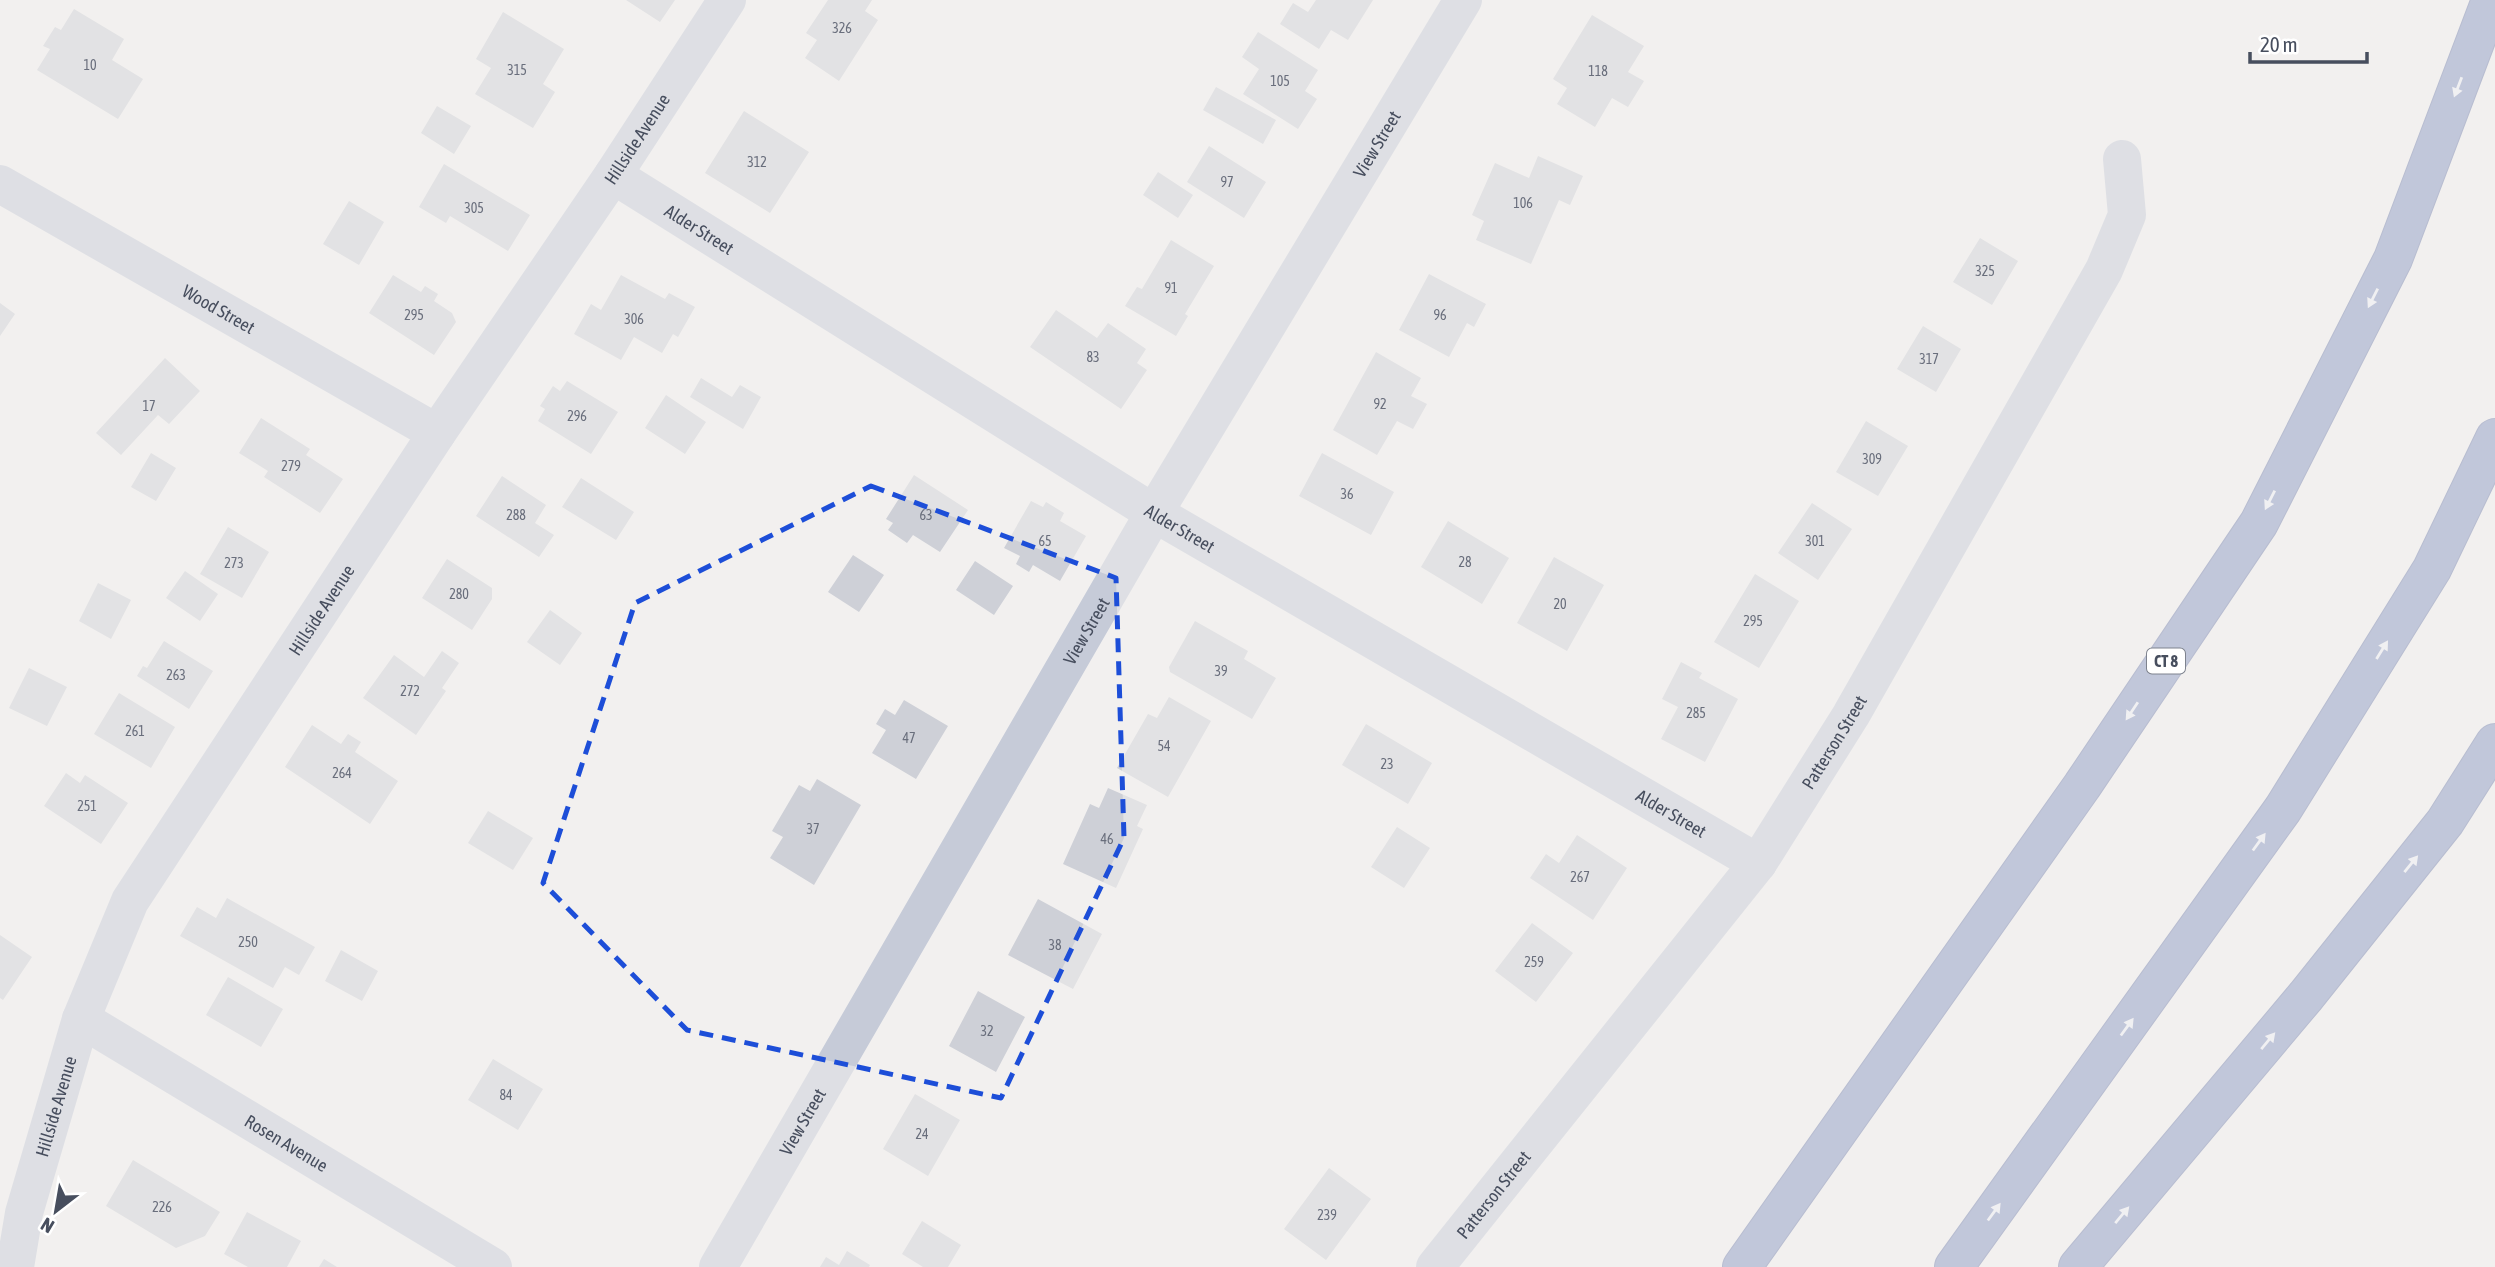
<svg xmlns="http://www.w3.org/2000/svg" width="2495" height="1267" font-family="'Asap Condensed',sans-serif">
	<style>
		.building { fill: #ced0d7 }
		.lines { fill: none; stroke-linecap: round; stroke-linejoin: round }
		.motorway-casing { stroke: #717fac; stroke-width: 40 }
		.minor { stroke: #c6cbd8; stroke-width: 38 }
		.motorway { stroke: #8694c0; stroke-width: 38 }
		.oneway { fill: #edeff6 }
		.marked { fill: none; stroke: #1d4ed8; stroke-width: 5; stroke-dasharray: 14 9; stroke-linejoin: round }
		.labels { text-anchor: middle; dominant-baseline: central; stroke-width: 6; stroke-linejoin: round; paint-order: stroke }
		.number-label { font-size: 14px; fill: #696e7c }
		.shield { fill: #fff; stroke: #7e838e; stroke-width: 2 }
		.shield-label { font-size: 16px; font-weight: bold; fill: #474e5e }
		.street-label { font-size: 18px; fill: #474e5e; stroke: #fff }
	</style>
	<rect width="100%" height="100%" fill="#f2f0ef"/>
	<path class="building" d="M 626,0 L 675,0 L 660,22 Z
		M 828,0 L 872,0 L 865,11 L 878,20 L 839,81 L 805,58 L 817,40 L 806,33 Z
		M 1316,0 L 1373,0 L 1348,40 L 1331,30 L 1319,49 L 1280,24 L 1293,3 L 1308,12 Z
		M 74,9 L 124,39 L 112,60 L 143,79 L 118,119 L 37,70 L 50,49 L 43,46 L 55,27 L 61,30 Z
		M 503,12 L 564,49 L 543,84 L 555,92 L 533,128 L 475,94 L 491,68 L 476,59 Z
		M 1592,15 L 1644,46 L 1628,72 L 1644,81 L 1628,107 L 1612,98 L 1595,127 L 1557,104 L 1567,88 L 1553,79 Z
		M 1258,32 L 1318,70 L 1305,91 L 1317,99 L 1298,129 L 1243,94 L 1259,69 L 1242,57 Z
		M 1216,87 L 1276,120 L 1263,144 L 1203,110 Z
		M 437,106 L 471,126 L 454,154 L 421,133 Z
		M 744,111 L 809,152 L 770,213 L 705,173 Z
		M 1209,146 L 1266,182 L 1244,218 L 1187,182 Z
		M 1538,156 L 1583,176 L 1570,205 L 1559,200 L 1531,264 L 1476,240 L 1484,221 L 1472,215 L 1495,163 L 1529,178 Z
		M 444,164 L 530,215 L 508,251 L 450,216 L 446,223 L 419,207 Z
		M 1158,172 L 1193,195 L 1178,218 L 1143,195 Z
		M 349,201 L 384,222 L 359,265 L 323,244 Z
		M 1980,238 L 2018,261 L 1992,305 L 1953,282 Z
		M 1171,240 L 1214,266 L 1185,314 L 1188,316 L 1176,336 L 1125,306 L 1137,287 L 1142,289 Z
		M 1429,274 L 1486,304 L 1474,327 L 1467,323 L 1449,357 L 1399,330 Z
		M 393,275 L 421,292 L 425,286 L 438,294 L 434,301 L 452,313 L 456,322 L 434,355 L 369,313 Z
		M 621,275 L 665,299 L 669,293 L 695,307 L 678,337 L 673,334 L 662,353 L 634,337 L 621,360 L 574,334 L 591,304 L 601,310 Z
		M 0,303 L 15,314 L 0,336 Z
		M 1056,310 L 1097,338 L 1108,323 L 1146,349 L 1137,363 L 1147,370 L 1121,409 L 1030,347 Z
		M 1923,326 L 1961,349 L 1936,392 L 1897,369 Z
		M 1376,352 L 1421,378 L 1411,396 L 1427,404 L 1413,429 L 1397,421 L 1377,455 L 1333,430 Z
		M 165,358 L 200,391 L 169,424 L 158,415 L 121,455 L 96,433 Z
		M 701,378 L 732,397 L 740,385 L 761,397 L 743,429 L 690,397 Z
		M 567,381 L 618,412 L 591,454 L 538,421 L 545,409 L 540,406 L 553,386 L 560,391 Z
		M 666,395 L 706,422 L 685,454 L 645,428 Z
		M 261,418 L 310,449 L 306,455 L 343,479 L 320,513 L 264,477 L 268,471 L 239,453 Z
		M 1866,421 L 1908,446 L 1878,496 L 1836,472 Z
		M 151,453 L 176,468 L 156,501 L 131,487 Z
		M 1322,453 L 1394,492 L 1371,535 L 1299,496 Z
		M 914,475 L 968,510 L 940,552 L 913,535 L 907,543 L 888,530 L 893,523 L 886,519 Z
		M 502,476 L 546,505 L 535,523 L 554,535 L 539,557 L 476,516 Z
		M 581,478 L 634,512 L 616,540 L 562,507 Z
		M 1031,501 L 1043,507 L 1046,502 L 1064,513 L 1060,521 L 1086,536 L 1060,581 L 1033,565 L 1029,572 L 1016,564 L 1020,556 L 1004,548 Z
		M 1812,503 L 1852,529 L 1818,580 L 1778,553 Z
		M 1448,521 L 1509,558 L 1482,604 L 1421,567 Z
		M 228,527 L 269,552 L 242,598 L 200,574 Z
		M 853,555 L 884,575 L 859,612 L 828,592 Z
		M 1554,557 L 1604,585 L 1567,651 L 1517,623 Z
		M 447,559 L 492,588 L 492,599 L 472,630 L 422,598 Z
		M 975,561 L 1013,586 L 994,615 L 956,590 Z
		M 185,571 L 218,594 L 200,621 L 166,598 Z
		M 1755,574 L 1799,601 L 1759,668 L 1714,642 Z
		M 98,583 L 131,600 L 111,639 L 79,621 Z
		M 550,610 L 582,633 L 560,665 L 527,642 Z
		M 1195,621 L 1248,651 L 1244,659 L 1276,678 L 1252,719 L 1170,672 L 1169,667 Z
		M 164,641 L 213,671 L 189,709 L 137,676 L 143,666 L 147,668 Z
		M 442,651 L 459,663 L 442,688 L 446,691 L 416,735 L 363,698 L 394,655 L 424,677 Z
		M 1681,662 L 1702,673 L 1699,678 L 1738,699 L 1705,762 L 1661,739 L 1678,707 L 1662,699 Z
		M 29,668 L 67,687 L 47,726 L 9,708 Z
		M 119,693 L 175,727 L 151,768 L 94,734 Z
		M 1169,697 L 1211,721 L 1168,797 L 1117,768 L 1148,714 L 1157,718 Z
		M 904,700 L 948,726 L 916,779 L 872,753 L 886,730 L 876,724 L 885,709 L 895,715 Z
		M 1366,724 L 1432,763 L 1408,804 L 1342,765 Z
		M 312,725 L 341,744 L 348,734 L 361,742 L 355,752 L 398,781 L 370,824 L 285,767 Z
		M 66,773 L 80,783 L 85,775 L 128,803 L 101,844 L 44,806 Z
		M 817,779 L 861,805 L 814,885 L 770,858 L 783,837 L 772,831 L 799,785 L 810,791 Z
		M 1108,788 L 1147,805 L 1137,826 L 1143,829 L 1116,888 L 1063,864 L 1090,804 L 1099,808 Z
		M 488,811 L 533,838 L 513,870 L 468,843 Z
		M 1397,827 L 1430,848 L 1404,888 L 1371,867 Z
		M 1577,835 L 1627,868 L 1593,920 L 1530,878 L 1546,854 L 1559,863 Z
		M 227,898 L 315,947 L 299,975 L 285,967 L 273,988 L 180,936 L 197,907 L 216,918 Z
		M 1038,899 L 1102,934 L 1073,989 L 1008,955 Z
		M 1532,923 L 1573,953 L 1536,1002 L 1495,971 Z
		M 0,935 L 32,957 L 3,1000 L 0,998 Z
		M 341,950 L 378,971 L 362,1001 L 325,981 Z
		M 228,977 L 283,1009 L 261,1047 L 206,1015 Z
		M 978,991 L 1025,1017 L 996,1072 L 949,1046 Z
		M 493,1059 L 543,1089 L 518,1130 L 468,1100 Z
		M 915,1094 L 960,1120 L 928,1176 L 883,1149 Z
		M 133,1160 L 220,1212 L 205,1236 L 176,1248 L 106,1206 Z
		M 1329,1168 L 1371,1199 L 1326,1260 L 1284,1229 Z
		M 247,1212 L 301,1241 L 287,1267 L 248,1267 L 224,1254 Z
		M 922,1221 L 961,1245 L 948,1267 L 923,1267 L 902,1254 Z
		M 847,1251 L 870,1265 L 869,1267 L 820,1267 L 826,1257 L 839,1265 Z
		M 324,1259 L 337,1267 L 319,1267 Z"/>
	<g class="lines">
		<g class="motorway-casing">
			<path id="motorway" d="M 1742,1267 L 2082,786 L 2259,523 L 2393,259 L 2491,0
				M 1954,1267 L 2283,809 L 2432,569 L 2495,438
				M 2078,1267 L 2306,996 L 2445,822 L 2495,743"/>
		</g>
		<g class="minor">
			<path id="s1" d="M 613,175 L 1154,513 L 1758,863"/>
			<path id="s2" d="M 0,184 L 437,433"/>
			<path id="s3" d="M 81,1019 L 493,1267"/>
			<path id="s4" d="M 15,1267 L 24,1213 L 81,1019 L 130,901 L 437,433 L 613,175 L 727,0"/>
			<path id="s5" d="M 718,1267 L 1154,513 L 1463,0"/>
			<path id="s6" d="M 1435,1267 L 1758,863 L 1851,715 L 2104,270 L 2127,215 L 2122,159"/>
		</g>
		<use href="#motorway" class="motorway"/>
	</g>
	<defs><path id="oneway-solid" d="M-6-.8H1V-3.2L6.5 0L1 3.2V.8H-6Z" transform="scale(1.75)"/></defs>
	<g class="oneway">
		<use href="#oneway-solid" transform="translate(2458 87) rotate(111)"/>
		<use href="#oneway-solid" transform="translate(2373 298) rotate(117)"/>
		<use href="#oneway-solid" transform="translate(2270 500) rotate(117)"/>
		<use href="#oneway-solid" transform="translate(2382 650) rotate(-58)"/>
		<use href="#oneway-solid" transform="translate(2132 711) rotate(124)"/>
		<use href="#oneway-solid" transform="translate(2259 842) rotate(-54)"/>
		<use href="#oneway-solid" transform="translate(2411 864) rotate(-51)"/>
		<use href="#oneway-solid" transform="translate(2127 1027) rotate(-54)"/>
		<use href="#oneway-solid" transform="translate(2268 1041) rotate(-50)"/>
		<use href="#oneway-solid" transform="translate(1994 1212) rotate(-54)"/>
		<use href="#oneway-solid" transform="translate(2122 1215) rotate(-50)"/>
	</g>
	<path d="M0 0H2495V1267H0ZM 871,486 L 1116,578 L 1124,838 L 1001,1098 L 687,1030 L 543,883 L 635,603 Z" fill="#f2f0ef" fill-opacity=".55" fill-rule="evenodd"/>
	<path class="marked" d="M 871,486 L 1116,578 L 1124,838 L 1001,1098 L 687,1030 L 543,883 L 635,603 Z"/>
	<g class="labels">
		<g class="number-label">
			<text x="842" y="28">326</text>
			<text x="90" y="65">10</text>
			<text x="517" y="70">315</text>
			<text x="1598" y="71">118</text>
			<text x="1280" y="81">105</text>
			<text x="757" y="162">312</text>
			<text x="1227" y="182">97</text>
			<text x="1523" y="203">106</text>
			<text x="474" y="208">305</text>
			<text x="1985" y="271">325</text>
			<text x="1171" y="288">91</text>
			<text x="414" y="315">295</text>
			<text x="1440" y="315">96</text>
			<text x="634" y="319">306</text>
			<text x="1093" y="357">83</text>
			<text x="1929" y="359">317</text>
			<text x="1380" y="404">92</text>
			<text x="149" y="406">17</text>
			<text x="577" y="416">296</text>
			<text x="1872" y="459">309</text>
			<text x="291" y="466">279</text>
			<text x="1347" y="494">36</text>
			<text x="516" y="515">288</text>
			<text x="926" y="515">63</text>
			<text x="1045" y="541">65</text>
			<text x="1815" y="541">301</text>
			<text x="1465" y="562">28</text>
			<text x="234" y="563">273</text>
			<text x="459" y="594">280</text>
			<text x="1560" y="604">20</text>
			<text x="1753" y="621">295</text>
			<text x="1221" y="671">39</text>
			<text x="176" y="675">263</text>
			<text x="410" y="691">272</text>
			<text x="1696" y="713">285</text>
			<text x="135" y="731">261</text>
			<text x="909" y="738">47</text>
			<text x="1164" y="746">54</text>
			<text x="1387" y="764">23</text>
			<text x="342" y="773">264</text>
			<text x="87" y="806">251</text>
			<text x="813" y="829">37</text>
			<text x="1107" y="839">46</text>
			<text x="1580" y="877">267</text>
			<text x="248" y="942">250</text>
			<text x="1055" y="945">38</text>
			<text x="1534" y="962">259</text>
			<text x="987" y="1031">32</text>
			<text x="506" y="1095">84</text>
			<text x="922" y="1134">24</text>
			<text x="162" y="1207">226</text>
			<text x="1327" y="1215">239</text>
		</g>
		<rect class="shield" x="2147" y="648.5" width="38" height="25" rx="5"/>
		<g class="shield-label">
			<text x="2166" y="661">CT 8</text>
		</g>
		<g class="street-label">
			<text stroke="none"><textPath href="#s4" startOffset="1300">Hillside Avenue</textPath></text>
			<text stroke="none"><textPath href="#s5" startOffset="1302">View Street</textPath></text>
			<text stroke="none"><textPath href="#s1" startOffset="102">Alder Street</textPath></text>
			<text stroke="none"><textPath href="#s2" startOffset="252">Wood Street</textPath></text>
			<text stroke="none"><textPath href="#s1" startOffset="668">Alder Street</textPath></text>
			<text stroke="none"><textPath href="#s4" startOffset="733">Hillside Avenue</textPath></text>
			<text stroke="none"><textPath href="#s5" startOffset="735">View Street</textPath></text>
			<text stroke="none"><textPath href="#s6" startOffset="660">Patterson Street</textPath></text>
			<text stroke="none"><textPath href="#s1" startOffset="1236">Alder Street</textPath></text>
			<text stroke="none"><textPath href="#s4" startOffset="166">Hillside Avenue</textPath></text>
			<text stroke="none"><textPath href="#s5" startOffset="168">View Street</textPath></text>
			<text stroke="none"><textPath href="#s3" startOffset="240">Rosen Avenue</textPath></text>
			<text stroke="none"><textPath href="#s6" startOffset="93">Patterson Street</textPath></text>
		</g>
	</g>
	<g transform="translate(56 1211) rotate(211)" stroke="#ffffff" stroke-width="5" paint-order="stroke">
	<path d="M0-5L12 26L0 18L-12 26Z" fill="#474e5e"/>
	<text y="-10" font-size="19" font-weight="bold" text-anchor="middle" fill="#474e5e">N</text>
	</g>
	<path d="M2250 52v10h117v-10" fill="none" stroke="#474e5e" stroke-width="3.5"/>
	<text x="2260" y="52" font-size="21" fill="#474e5e" stroke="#ffffff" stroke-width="5" paint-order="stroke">20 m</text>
</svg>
